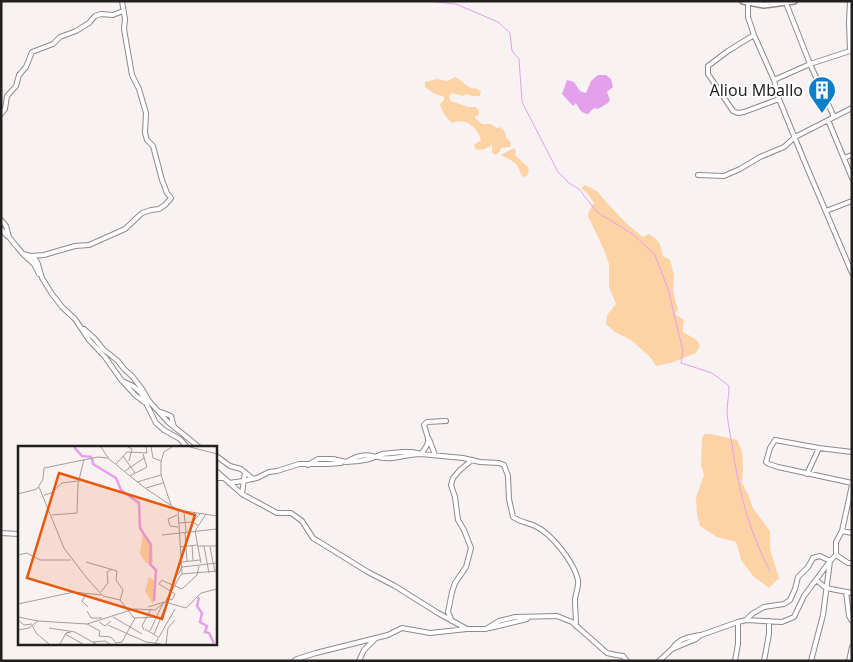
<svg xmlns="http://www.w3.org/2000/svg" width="853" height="662" font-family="'Noto Sans',sans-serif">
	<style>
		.green { fill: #fdd3a6 }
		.water { fill: #e5a0eb }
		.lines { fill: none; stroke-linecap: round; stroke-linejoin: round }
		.stream { stroke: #e5a0eb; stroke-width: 1 }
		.minor-casing { stroke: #908989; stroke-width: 6 }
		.secondary-casing { stroke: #908989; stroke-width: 8 }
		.minor { stroke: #fff; stroke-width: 4 }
		.secondary { stroke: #fff; stroke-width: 5 }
		.labels { text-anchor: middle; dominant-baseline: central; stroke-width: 4; stroke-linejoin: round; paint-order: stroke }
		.poi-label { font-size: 16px; fill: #221f1f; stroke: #fff; text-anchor: end }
		.inset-river { fill: none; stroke: #e5a0eb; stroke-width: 2.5 }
		.inset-road { fill: none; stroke: #a39e9e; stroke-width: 1 }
		.view { fill: #e8590c; fill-opacity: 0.15; stroke: #e8590c; stroke-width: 2.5 }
		.inset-edge { fill: none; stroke: #221f1f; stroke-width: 2.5 }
	</style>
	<rect width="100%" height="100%" fill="#f9f2f2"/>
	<path class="green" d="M 455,77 L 462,81 L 466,85 L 471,88 L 478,89 L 481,92 L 480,96 L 472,96 L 467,94 L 463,96 L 452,93 L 449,97 L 451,101 L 468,107 L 476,107 L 479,111 L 478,116 L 475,116 L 475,118 L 482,124 L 491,124 L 497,128 L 500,127 C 504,130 506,133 506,138 L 509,140 L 511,143 L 510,147 L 501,148 L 500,151 L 496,155 L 492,153 L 492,145 C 486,149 482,151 475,149 L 474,145 L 481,140 C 478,128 465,117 452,123 C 446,117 442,112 440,104 L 444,100 L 444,97 L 433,93 L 425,87 L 425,82 L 437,79 L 447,81 Z
		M 514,148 L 516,151 L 515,155 L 528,167 L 529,171 L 527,176 L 523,177 C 519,173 520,169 517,165 C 513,161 507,158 502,156 L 501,155 Z
		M 585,185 L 597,191 L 608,204 L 627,224 L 643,237 L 649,234 C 659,241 661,243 662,255 L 670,260 L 674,275 L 673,291 L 678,310 L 675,314 L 684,320 L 683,326 L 683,332 L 697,340 L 700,346 L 696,353 L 671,363 L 656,366 L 650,357 L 631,340 L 615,332 L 606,324 L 607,315 L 616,304 L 609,287 L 609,264 L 604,250 L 588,216 L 589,211 L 594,203 L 587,193 L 581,188 Z
		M 705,434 L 711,434 L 737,440 L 742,451 L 743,469 L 742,483 L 748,494 L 753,508 L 770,531 L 770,549 L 779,578 L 769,588 L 753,576 L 741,560 L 736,542 L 717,537 L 700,526 L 697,514 L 696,497 L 704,475 L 701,465 L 702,437 Z"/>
	<path class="water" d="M 598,75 L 606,75 L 611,79 L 613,87 L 607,92 L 610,100 L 608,103 L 598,109 L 594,108 L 588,114 C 581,113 579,109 576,103 L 573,106 L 562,94 L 567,80 L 574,82 L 580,91 L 586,93 L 591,81 Z"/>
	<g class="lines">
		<path class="stream" d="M 427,1 L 456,4 L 498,22 L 510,33 L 512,51 L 519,59 L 522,102 L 558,172 L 569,183 L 579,189 L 597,212 L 634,235 L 655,255 L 668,289 L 683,351 L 681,363 L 712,373 L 729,386 C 729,395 727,404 727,413 C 728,423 730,434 732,444 C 738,488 749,532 770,571"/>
		<g class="minor-casing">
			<path id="minor" d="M 748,2 L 748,17 L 754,35 L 774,80 L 779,99 L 803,158 L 852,273
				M 786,3 L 810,64 L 834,117
				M 754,35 L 728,51 L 708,66 L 708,74 L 733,111 L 738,113 L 744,112 L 779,99
				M 774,80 L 810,64 L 850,51 L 849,22 L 850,1
				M 1,114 L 5,109 L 7,96 L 16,86 L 19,75 L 26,67 L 32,52 L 53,44 L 60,37 L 76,31 L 89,23 L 95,16 L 101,14 L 113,15 L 123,11
				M 828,120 L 852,178
				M 844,158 L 852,155
				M 698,175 L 724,176 L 740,169 L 760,157 L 784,147 L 795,137 L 852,108
				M 826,211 L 852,201
				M 1,220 L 6,226 L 9,237 L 17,247 L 23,254 L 31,256 L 36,260 L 38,264 L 42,278 L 52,294 L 62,307 L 75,319 L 89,340 L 105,357 L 122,381 L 133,386 L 141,393 L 156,423 L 164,430 L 180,439 L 187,447
				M 1,229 L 7,236
				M 23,254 L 34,264 L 39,274
				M 31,256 L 44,255 L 75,246 L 89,245 L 125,229 L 142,213 L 151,210 L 159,209 L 165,205 L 171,198 L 167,193 L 162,180 L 153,146 L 147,140 L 145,133 L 146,113 L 139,89 L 132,75 L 124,29 L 125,19 L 122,1
				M 84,329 L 94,338 L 103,349 L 118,361 L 124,369 L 132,376 L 142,389 L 149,401 L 168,422 L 199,447
				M 124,383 L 135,395 L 144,402
				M 161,412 L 171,416 L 174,427
				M 429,439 L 435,455
				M 852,452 L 819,448 L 775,440 L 770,448 L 766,462 L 769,464 L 778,467 L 852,483
				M 215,455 L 230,466 L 241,469 L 253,479
				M 348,461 C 369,449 373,460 392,458 C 402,457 411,454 421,454 C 432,440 428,440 424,425 L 427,422 L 446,421
				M 308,465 L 318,459 L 333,459 L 346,462 L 359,461 L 370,459 L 382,454 L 402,452 L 412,452 L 421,454 L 463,458 L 480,462 L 499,463 L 504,465 L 508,476 L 509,499 L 513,517 C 522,523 526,522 535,526 C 551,533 574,562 578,580 C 579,585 576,593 575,599 C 575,608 576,617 576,626
				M 215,470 L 242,494 L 277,513 L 291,513 L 302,521 L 313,538 L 368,572 L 395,586 L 438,613 L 467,629 L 486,629 L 499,621 L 515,617 L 557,616 L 572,622 L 607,653 L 616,655 L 623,656 L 627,661
				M 807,474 L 819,448
				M 215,478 L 224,478
				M 229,483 L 243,481 L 257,478 L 269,472 L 277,471 L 299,464 L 328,464 L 341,463
				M 242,494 L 245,472
				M 842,531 L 852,533
				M 1,533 L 19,534
				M 836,555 L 848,563 L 852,563
				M 816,580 L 826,588 L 852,593
				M 846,592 L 849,616 L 852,621
				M 746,620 L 752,614 L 764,607 L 784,604 L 790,600 L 795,589 L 798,577 L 808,567 L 813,558 L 820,556 L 830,561 L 823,615 L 811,661
				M 452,621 L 448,612 L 452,592 L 455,583 L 466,567 L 471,548 L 464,530 L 458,520 L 455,497 L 451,485 L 453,478 L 460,470 L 472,460
				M 490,628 L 527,619
				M 672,649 C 678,639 688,637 700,635
				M 294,661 L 297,659 L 316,653 L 388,635 L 402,628 L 430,633 L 467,629
				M 359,661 L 364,650 L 375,639
				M 659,661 L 672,649 L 696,639 L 701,635 L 738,622 L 746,620 L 782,622 L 794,617 L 804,596 L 830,561 L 836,555 L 836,542 L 842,531 L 852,485
				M 735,661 L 738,644 L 738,622
				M 764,661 L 769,634 L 769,621
				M 849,661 L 852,647"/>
		</g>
		<g class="secondary-casing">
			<path id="secondary" d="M 743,1 L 764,5 L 794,1"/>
		</g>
		<use href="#minor" class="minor"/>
		<use href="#secondary" class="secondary"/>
	</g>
	<defs>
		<g id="building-pin" transform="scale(1.4375)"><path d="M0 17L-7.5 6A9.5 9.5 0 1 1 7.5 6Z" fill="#0d7fc9" stroke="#fff"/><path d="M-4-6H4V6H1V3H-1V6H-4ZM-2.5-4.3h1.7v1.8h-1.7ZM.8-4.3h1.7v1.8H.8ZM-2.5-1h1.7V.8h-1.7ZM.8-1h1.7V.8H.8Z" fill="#fff"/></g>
	</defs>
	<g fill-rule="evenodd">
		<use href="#building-pin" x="822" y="90"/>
	</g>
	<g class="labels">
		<g class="poi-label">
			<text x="803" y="90">Aliou Mballo</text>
		</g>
	</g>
	<g transform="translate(18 446)">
		<rect width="199" height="199" fill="#f9f2f2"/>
		<path d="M 125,85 L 134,98 L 135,117 L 128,117 L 122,108 ZM 131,131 L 137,135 L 135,158 L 127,145 Z" fill="#fdd3a6"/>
		<path class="inset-river" d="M 56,1 L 64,10 L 74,11M 74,12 L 75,18 L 98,32 L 103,44 L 121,57 L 122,82 L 133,99 L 132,118 L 138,124 L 136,155M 181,151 L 179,160 L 184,167 L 182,176 L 189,180 L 187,186 L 191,187 L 196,197"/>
		<path class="inset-road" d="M 83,1 L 91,13 L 127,42 L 160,64 L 199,70M 110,1 L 114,3 L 111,15M 133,1 L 135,12 L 143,15M 172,1 L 199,8M 105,10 L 117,27M 98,18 L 109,6 L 129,7 L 128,1M 107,25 L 126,12M 112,30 L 129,21 L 125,8M 119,36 L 143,29M 21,41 L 46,102 L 68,131 L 85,150 L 102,154 L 116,172 L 138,171M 128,42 L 145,37M 0,48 L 19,43 L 25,33 L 26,22 L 80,11 L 90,12M 26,49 L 33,47 L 44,37 L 60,35M 153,59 L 143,29 L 143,15 L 146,6 L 154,1M 166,66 L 168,86M 34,69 L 59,67 L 60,38 L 66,13M 159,69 L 150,73 L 152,80 L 160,81M 161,77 L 174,76 L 177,67M 180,79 L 174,76 L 183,67M 167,87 L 169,115M 144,89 L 199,83M 174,99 L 175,114M 180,100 L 199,100M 186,100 L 191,127M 162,101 L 179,99M 192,101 L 197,126M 0,109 L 9,107 L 22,114 L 53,114M 68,116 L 99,125 L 98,134 L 105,144 L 102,154M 164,116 L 182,114M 183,117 L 177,85 L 188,68M 164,128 L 199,125M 160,129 L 164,121 L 199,117M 143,134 L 164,143 L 179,129 L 181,120M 143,135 L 141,138 L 157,148 L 154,154 L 149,152M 83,146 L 90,137 L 89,126 L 94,123M 69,147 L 64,155 L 70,161M 147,156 L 168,162 L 183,147 L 199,143M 0,158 L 56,146 L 83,149M 130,161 L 146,156M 69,165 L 73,172 L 84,172M 0,171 L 20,175M 95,171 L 124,188M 0,174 L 6,179 L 14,178M 81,176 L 87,180 L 93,175M 69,178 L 82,185 L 81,190 L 93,191 L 98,197M 14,179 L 18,187 L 31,198M 90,179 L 128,196 L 143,198M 31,182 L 57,186 L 78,198M 127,183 L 140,191M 0,184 L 11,182 L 20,175 L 69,178 L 116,163 L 137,164 L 147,156 L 164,127 L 160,64M 126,184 L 124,180 L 133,163M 132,185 L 145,157M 47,188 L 65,198M 136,188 L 147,162M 75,196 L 87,195 L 92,198M 98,197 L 104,196 L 117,172M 42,198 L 48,187 L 53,186M 137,198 L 157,163M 148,198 L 150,182 L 157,174"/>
		<path class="view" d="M 41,27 L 177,69 L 144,173 L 9,132 Z"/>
		<rect width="199" height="199" class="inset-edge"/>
	</g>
	<rect width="853" height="662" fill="none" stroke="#221f1f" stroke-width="5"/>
</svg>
